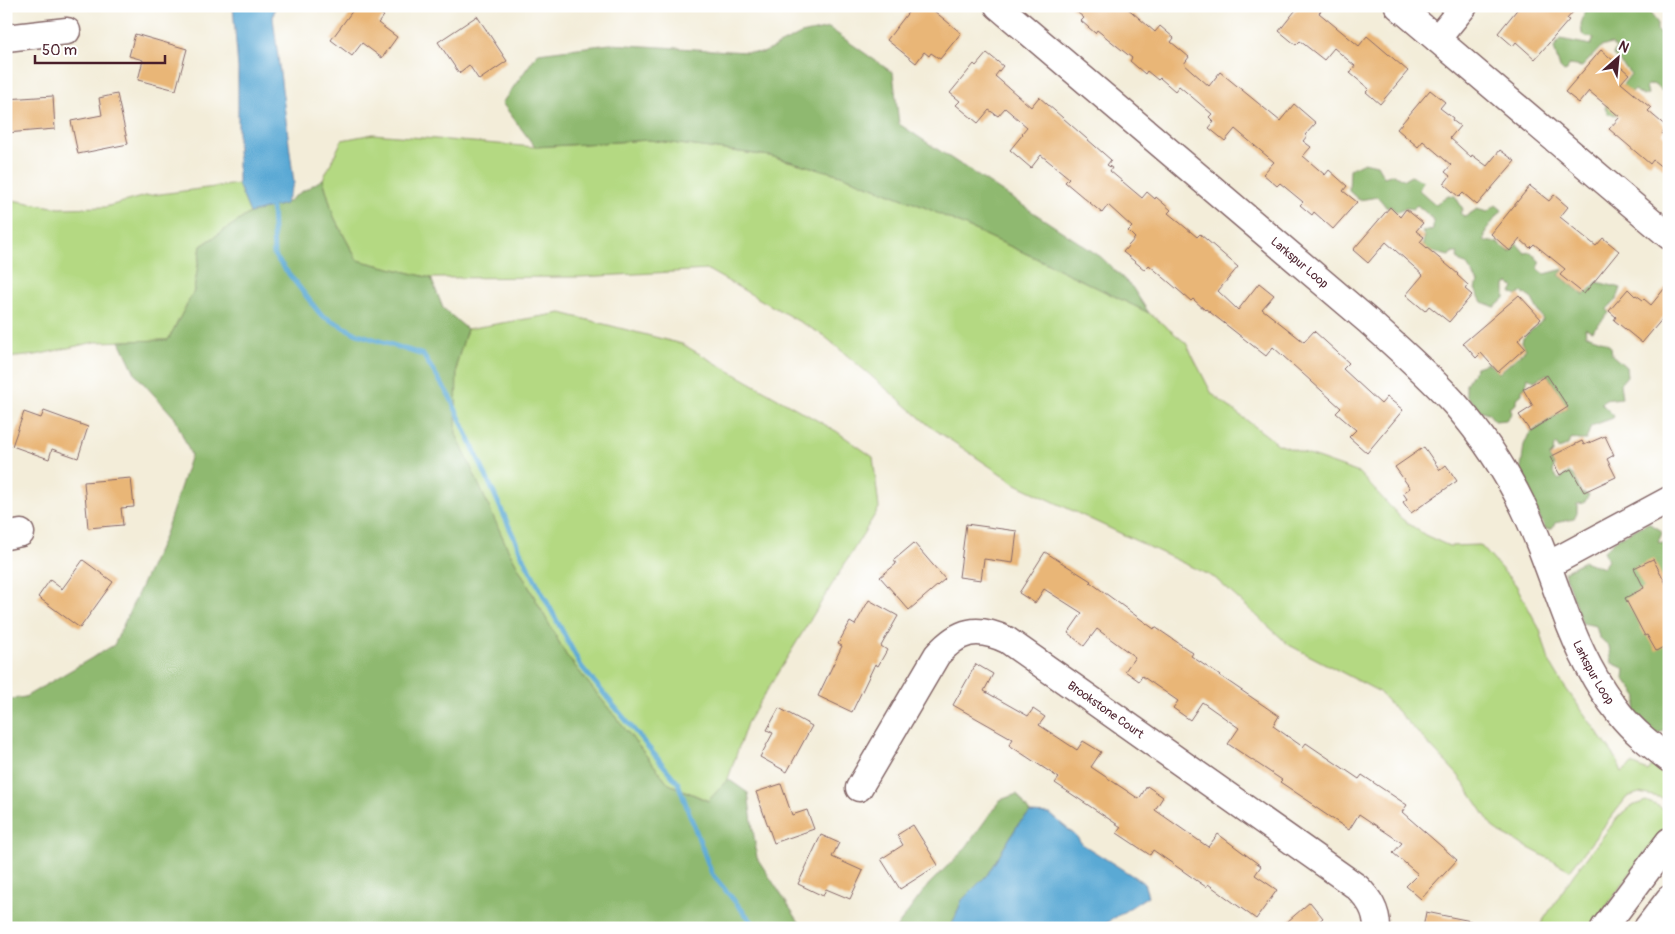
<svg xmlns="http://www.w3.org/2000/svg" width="1675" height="934" font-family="Pangolin,sans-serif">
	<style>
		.green { fill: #b4d982; stroke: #7f7c56 }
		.forest { fill: #8fb970; stroke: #6c6c4e }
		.water { fill: #5aa9d4; stroke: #526480 }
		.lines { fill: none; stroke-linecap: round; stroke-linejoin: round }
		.stream { stroke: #5aa9d4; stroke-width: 5 }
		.building { fill: #e9b677 }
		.minor-casing { stroke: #856768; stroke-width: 29 }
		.minor { stroke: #fff; stroke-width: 26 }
		.labels { text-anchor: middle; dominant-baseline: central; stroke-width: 4; stroke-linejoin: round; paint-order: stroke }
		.street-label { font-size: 12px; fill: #4a1f2b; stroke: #fff }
	</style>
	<rect width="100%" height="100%" fill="#fff"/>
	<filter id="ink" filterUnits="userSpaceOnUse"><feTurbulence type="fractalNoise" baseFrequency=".02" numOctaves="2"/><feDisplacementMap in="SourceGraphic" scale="10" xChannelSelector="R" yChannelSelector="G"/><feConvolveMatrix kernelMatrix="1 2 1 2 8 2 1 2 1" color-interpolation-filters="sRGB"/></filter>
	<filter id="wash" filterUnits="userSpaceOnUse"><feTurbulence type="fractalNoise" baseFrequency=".0096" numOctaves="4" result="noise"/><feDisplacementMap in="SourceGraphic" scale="20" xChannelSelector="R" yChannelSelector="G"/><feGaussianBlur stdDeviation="1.12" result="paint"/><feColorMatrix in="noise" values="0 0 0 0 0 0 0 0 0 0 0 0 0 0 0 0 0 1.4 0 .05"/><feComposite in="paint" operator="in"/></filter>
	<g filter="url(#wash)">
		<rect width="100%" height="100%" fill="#f3edd9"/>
		<path class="green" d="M 373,134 L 535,147 L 649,140 L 770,156 L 841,175 L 924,207 L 1040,260 L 1149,313 L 1186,343 L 1212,394 L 1278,444 L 1359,473 L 1402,519 L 1425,535 L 1449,546 L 1480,545 L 1516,585 L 1540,630 L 1549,661 L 1562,683 L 1616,758 L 1622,772 L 1632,764 L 1648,771 L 1656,760 L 1669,771 L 1669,797 L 1663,798 L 1639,793 L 1627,797 L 1570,870 L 1495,830 L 1458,775 L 1378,691 L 1289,645 L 1215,578 L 1016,484 L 931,427 L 823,335 L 708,270 L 581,277 L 431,278 L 357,260 L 334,217 L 323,179 L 342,140 Z
			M 238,184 L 250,213 L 201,246 L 194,291 L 168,340 L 95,342 L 36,355 L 6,358 L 6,199 L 59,208 L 105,207 L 145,196 Z
			M 561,313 L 682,344 L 836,431 L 873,457 L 879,508 L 747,723 L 728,779 L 709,801 L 669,784 L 566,655 L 507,547 L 455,434 L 457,362 L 467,329 Z
			M 1646,801 L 1658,806 L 1669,813 L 1669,823 L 1641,858 L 1591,928 L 1538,928 L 1574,874 L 1618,817 L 1632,806 Z"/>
		<path class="forest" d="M 1587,6 L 1645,7 L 1657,22 L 1657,31 L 1669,40 L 1669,96 L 1653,84 L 1646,86 L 1648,94 L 1643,96 L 1635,90 L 1620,98 L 1618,115 L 1608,114 L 1605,107 L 1631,74 L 1613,55 L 1616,48 L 1611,44 L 1601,47 L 1582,67 L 1569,65 L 1567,71 L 1564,72 L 1560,68 L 1554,48 L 1560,39 L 1591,45 L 1594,38 L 1586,37 L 1582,34 L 1581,24 Z
			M 829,28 L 893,73 L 899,124 L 1101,257 L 1132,287 L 1149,313 L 1040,260 L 924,207 L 841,175 L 770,156 L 649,140 L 535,147 L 502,103 L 538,53 L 610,44 L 763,53 L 801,34 Z
			M 1364,162 L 1377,165 L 1384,177 L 1394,174 L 1404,180 L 1411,176 L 1423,181 L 1419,190 L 1436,205 L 1448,195 L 1455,196 L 1463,209 L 1460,213 L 1465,217 L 1477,209 L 1487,212 L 1496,205 L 1502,210 L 1486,230 L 1484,241 L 1498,243 L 1510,252 L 1517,244 L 1525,253 L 1531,252 L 1540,262 L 1538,269 L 1545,274 L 1564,269 L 1559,275 L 1584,295 L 1597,282 L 1621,288 L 1617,299 L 1607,309 L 1609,313 L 1592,331 L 1585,328 L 1586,335 L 1604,341 L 1611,347 L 1612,355 L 1626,367 L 1627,376 L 1620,384 L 1622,398 L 1604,400 L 1601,403 L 1614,416 L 1613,418 L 1591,426 L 1586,440 L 1579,440 L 1572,438 L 1567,446 L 1559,449 L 1556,444 L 1554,446 L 1553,453 L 1549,457 L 1554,466 L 1553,473 L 1559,480 L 1569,472 L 1575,477 L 1581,493 L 1589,495 L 1584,503 L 1577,504 L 1577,513 L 1574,519 L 1555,523 L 1552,529 L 1545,529 L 1520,475 L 1524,445 L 1529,434 L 1568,407 L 1547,374 L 1534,381 L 1528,377 L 1526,386 L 1522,389 L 1522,394 L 1516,399 L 1516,404 L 1510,408 L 1512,413 L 1506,420 L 1495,421 L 1488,413 L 1479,410 L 1466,395 L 1466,384 L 1476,367 L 1488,363 L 1499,373 L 1526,349 L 1522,342 L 1523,338 L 1543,320 L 1532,299 L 1522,292 L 1517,296 L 1511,293 L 1514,288 L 1509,283 L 1505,285 L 1505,298 L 1495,307 L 1482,302 L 1475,289 L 1478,282 L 1466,264 L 1460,262 L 1457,257 L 1458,253 L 1451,253 L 1449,256 L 1425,250 L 1423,242 L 1425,237 L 1422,232 L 1433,230 L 1433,219 L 1417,205 L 1413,209 L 1407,208 L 1397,212 L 1390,206 L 1387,208 L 1378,197 L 1359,200 L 1349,191 L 1350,169 Z
			M 323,179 L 334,217 L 357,260 L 431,278 L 443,308 L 467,329 L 457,362 L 456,434 L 507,547 L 566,655 L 669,784 L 708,801 L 728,779 L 748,793 L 757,858 L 803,928 L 6,928 L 6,700 L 25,697 L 114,645 L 164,537 L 191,455 L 175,418 L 136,375 L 120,341 L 168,340 L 194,291 L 201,246 L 250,213 L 285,204 L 298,194 Z
			M 1648,523 L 1659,529 L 1662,533 L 1658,542 L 1669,544 L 1667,550 L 1669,553 L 1669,729 L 1656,734 L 1634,714 L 1638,697 L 1624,678 L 1625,669 L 1612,663 L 1609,646 L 1599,637 L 1596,626 L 1582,623 L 1564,572 L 1584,561 L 1603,568 L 1608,560 L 1604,551 L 1618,538 Z
			M 1017,794 L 1030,813 L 1019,823 L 987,875 L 962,900 L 955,918 L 949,928 L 896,928 L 929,884 L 964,850 L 1000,800 Z"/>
		<path class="water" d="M 233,6 L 275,6 L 273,18 L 294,183 L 285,204 L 250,213 L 238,184 L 238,68 Z
			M 1030,813 L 1050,814 L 1076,836 L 1082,844 L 1144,883 L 1148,896 L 1099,928 L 949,928 L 955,918 L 962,900 L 987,875 L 1019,823 Z"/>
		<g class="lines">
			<path class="stream" d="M 272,207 L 274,255 L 321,315 L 355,333 L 423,355 L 450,397 L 523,557 L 581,666 L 678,783 L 712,874 L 757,928"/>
		</g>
		<g id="blocks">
			<path class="building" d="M 356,6 L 370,6 L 384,16 L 378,23 L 397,37 L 382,58 L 362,43 L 352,56 L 331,40 Z
				M 913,6 L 928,6 L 961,33 L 940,59 L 931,53 L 929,56 L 924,52 L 916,63 L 887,40 Z
				M 1070,6 L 1125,6 L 1155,32 L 1160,26 L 1174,38 L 1171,42 L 1189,57 L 1184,64 L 1209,86 L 1220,72 L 1280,121 L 1294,104 L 1316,123 L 1305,135 L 1307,136 L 1303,141 L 1311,147 L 1303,156 L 1325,175 L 1329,170 L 1347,186 L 1343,191 L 1357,202 L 1333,229 L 1314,212 L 1312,215 L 1300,205 L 1303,202 L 1280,183 L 1277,186 L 1263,174 L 1274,162 L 1235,129 L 1225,141 L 1209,128 L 1214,122 L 1209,117 L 1212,114 L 1179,86 L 1175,91 L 1160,78 L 1158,80 L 1147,71 L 1145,74 L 1130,61 L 1132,58 L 1097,30 L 1095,33 L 1081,21 L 1084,18 Z
				M 1299,6 L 1325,6 L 1319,13 L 1359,46 L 1367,36 L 1408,71 L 1380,104 L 1366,92 L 1369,89 L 1350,73 L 1355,66 L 1334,48 L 1324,60 L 1300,41 L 1296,45 L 1279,31 Z
				M 1520,6 L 1578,6 L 1567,19 L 1569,20 L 1535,59 L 1516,42 L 1513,46 L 1498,33 Z
				M 477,16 L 507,61 L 479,80 L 469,65 L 459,73 L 438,42 Z
				M 135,34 L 187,49 L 176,90 L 138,80 L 143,60 L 129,56 Z
				M 1601,50 L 1629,74 L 1621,83 L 1651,108 L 1648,111 L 1667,127 L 1662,134 L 1669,140 L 1669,173 L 1653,160 L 1650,164 L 1609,129 L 1620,117 L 1589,91 L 1579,103 L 1565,92 Z
				M 987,53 L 1003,66 L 995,76 L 1031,107 L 1039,97 L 1111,160 L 1107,165 L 1112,168 L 1110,171 L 1142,198 L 1147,192 L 1155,199 L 1156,197 L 1171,210 L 1168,213 L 1197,237 L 1200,234 L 1238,267 L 1218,291 L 1238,310 L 1259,283 L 1274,295 L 1262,309 L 1304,342 L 1314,331 L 1349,363 L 1343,369 L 1381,404 L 1387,397 L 1403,410 L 1367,453 L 1349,437 L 1356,430 L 1336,413 L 1341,408 L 1273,347 L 1266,356 L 1206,309 L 1205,310 L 1193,299 L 1191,301 L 1149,265 L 1145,270 L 1123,252 L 1135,238 L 1128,231 L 1132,227 L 1108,205 L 1102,213 L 1065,182 L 1069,178 L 1041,155 L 1031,168 L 1010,150 L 1023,134 L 1022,133 L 1027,127 L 1005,108 L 998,116 L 989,110 L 978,123 L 956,105 L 960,101 L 950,93 L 974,64 L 976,66 Z
				M 1430,90 L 1445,102 L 1440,108 L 1453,118 L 1452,120 L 1460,126 L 1450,138 L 1471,157 L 1472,155 L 1487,166 L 1500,150 L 1515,161 L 1477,205 L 1463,193 L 1459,197 L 1444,184 L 1450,176 L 1445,172 L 1451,165 L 1423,141 L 1418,147 L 1397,129 Z
				M 117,94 L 128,144 L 78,154 L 71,121 L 102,115 L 99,98 Z
				M 53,96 L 55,129 L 6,133 L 6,99 Z
				M 1530,186 L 1549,201 L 1554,195 L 1568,207 L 1560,217 L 1596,246 L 1603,238 L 1619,251 L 1584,294 L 1560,275 L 1565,269 L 1534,244 L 1530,248 L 1520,239 L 1510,251 L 1491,234 Z
				M 1390,207 L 1400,217 L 1406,209 L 1423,223 L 1416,231 L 1424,237 L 1420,242 L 1458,274 L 1457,275 L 1468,285 L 1465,289 L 1472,295 L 1449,322 L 1429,306 L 1425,311 L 1406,295 L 1423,275 L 1386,242 L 1368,263 L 1353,250 Z
				M 1669,283 L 1669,311 L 1642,343 L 1614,320 L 1616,317 L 1609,311 L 1628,289 L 1635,296 L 1636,295 L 1643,300 L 1644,299 L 1651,305 Z
				M 1519,295 L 1541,319 L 1518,340 L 1525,348 L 1498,372 L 1481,353 L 1476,358 L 1463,343 Z
				M 1547,375 L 1568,407 L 1530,431 L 1519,415 L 1533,406 L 1523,389 Z
				M 44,411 L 88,427 L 78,458 L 52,449 L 49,459 L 12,446 L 24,412 L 41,418 Z
				M 1605,436 L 1614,455 L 1607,459 L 1616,477 L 1584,492 L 1571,469 L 1560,475 L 1550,457 L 1582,441 L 1584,445 Z
				M 1424,447 L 1440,470 L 1446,465 L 1457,481 L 1411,513 L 1403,502 L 1407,499 L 1403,493 L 1410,488 L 1395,467 Z
				M 131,478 L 134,507 L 121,508 L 123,525 L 88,528 L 84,482 Z
				M 966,524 L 1017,531 L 1013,563 L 984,559 L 981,580 L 959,577 Z
				M 914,543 L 945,579 L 909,610 L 880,577 L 896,564 L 894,560 Z
				M 1045,552 L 1091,581 L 1090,582 L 1154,629 L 1155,627 L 1193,653 L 1191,656 L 1279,716 L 1273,726 L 1303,747 L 1306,743 L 1359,779 L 1362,775 L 1407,805 L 1402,812 L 1457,860 L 1421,899 L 1406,886 L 1418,874 L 1393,853 L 1402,843 L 1359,814 L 1349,830 L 1312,805 L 1313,804 L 1280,782 L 1282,780 L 1228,744 L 1239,728 L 1202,702 L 1190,720 L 1173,708 L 1178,701 L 1142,676 L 1139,681 L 1125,671 L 1135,657 L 1097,629 L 1084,646 L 1068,633 L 1082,613 L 1044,589 L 1035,603 L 1019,593 Z
				M 1653,559 L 1669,589 L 1669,644 L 1656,651 L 1647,635 L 1645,636 L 1625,598 L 1644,588 L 1634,568 Z
				M 83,560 L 113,582 L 80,628 L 38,597 L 50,580 L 62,589 Z
				M 869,600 L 898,616 L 881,646 L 887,650 L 878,666 L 875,664 L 852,712 L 818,696 L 842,646 L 838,644 L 850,622 L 855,625 Z
				M 976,664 L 993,674 L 984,691 L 1028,716 L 1033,709 L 1045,717 L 1039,725 L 1077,750 L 1083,741 L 1101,752 L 1091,767 L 1139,799 L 1147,786 L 1163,797 L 1155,810 L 1208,847 L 1218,834 L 1261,866 L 1255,875 L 1277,890 L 1256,919 L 1208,884 L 1206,887 L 1153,850 L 1150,855 L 1117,833 L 1121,827 L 1055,783 L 1059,778 L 1009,745 L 1013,739 L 953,705 Z
				M 779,708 L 812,726 L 787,772 L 760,757 L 773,733 L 767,730 Z
				M 781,784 L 792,815 L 807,810 L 814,829 L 774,843 L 756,792 Z
				M 913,825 L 938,865 L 900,889 L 881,859 L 903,845 L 897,835 Z
				M 821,835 L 839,843 L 832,857 L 863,871 L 850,899 L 826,889 L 823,896 L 798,884 Z
				M 1310,902 L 1323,918 L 1311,928 L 1280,928 Z
				M 1426,912 L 1471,921 L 1470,928 L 1423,928 Z"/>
		</g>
	</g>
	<g filter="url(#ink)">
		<use href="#blocks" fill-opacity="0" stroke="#856768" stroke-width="1"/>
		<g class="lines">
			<g class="minor-casing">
				<g id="minor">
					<path id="s1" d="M 998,6 L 1367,320 C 1397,347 1428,374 1455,404 C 1482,435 1506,471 1524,508 C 1540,541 1551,576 1564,610 C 1577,646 1595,683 1619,713 C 1633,731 1651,745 1669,759"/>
					<path d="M 1398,6 L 1669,236"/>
					<path d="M 6,38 L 67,31"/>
					<path d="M 1437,39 L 1464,6"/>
					<path d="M 6,536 L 21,533"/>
					<path d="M 1548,565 L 1669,500"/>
					<path id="s2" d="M 859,788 L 937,655 C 959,630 977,626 1007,640 L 1357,887 C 1369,899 1377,910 1377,928"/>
					<path d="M 1604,928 L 1669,841"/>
					<path d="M 1647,928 L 1669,899"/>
				</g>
			</g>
			<use href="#minor" class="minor"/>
		</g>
	</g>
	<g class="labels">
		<g class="street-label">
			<text stroke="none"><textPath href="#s1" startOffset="396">Larkspur Loop</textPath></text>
			<text stroke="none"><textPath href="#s1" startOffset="910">Larkspur Loop</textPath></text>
			<text stroke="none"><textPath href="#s2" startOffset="354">Brookstone Court</textPath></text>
		</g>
	</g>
	<rect width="1675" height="934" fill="none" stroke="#fff" stroke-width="25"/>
	<g transform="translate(1618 58) rotate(27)" stroke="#ffffff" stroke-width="4" paint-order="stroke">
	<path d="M0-4L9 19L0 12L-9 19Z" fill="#4a1f2b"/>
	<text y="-8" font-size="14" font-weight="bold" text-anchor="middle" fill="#4a1f2b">N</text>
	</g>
	<path d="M35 55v8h130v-8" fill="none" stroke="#4a1f2b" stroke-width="2.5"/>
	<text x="42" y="55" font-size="15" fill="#4a1f2b" stroke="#ffffff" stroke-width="4" paint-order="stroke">50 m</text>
</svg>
